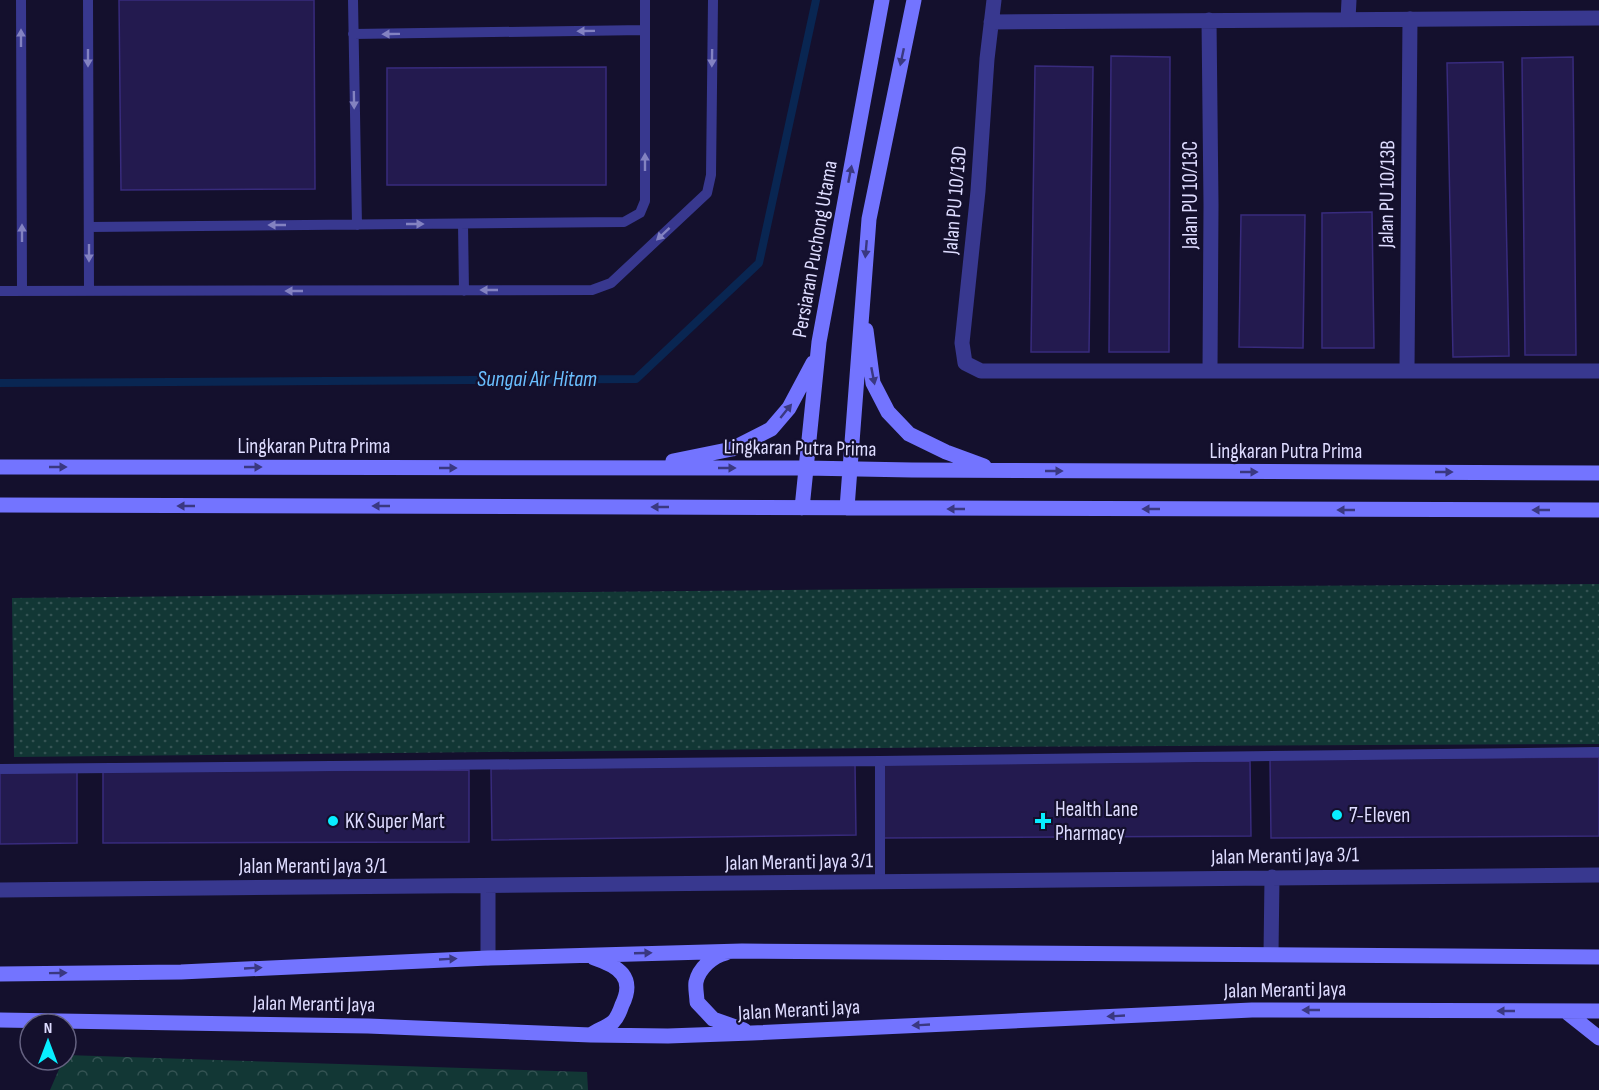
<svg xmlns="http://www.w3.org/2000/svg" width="1599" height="1090" font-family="'Sofia Sans Condensed',sans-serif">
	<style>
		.grass { fill: url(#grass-dots) }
		.park { fill: url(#park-crowns) }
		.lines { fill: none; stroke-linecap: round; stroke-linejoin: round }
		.stream { stroke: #092652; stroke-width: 8 }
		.building { fill: #231a4f; stroke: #382b7d; stroke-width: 1.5 }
		.lane { stroke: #38388f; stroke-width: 10 }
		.street { stroke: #38388f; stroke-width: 15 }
		.secondary { stroke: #7374ff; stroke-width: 15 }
		.oneway { fill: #8382c1 }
		.oneway2 { fill: #3a3881 }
		.poi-dot { fill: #08eeff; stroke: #14102d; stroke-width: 2 }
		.labels { text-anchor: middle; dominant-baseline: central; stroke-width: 4.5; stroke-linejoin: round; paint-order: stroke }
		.street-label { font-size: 21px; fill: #dedcff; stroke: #14102d }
		.poi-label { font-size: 21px; fill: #dedcff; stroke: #14102d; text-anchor: start }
		.water-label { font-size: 22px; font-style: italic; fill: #6abfff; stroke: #14102d }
	</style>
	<defs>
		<pattern id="grass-dots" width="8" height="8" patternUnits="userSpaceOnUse" patternTransform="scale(1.5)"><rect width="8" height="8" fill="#123735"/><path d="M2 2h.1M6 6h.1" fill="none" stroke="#345353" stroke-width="1.8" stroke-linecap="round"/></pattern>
		<pattern id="park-crowns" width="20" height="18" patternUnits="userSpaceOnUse" patternTransform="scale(1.5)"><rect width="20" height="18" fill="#123735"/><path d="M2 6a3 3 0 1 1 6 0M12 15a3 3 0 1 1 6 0" fill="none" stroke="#345353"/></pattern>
	</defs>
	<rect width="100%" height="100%" fill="#14102d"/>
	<path class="grass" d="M 1599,584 L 1599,744 L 978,747 L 14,757 L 12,598 L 977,588 Z"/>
	<path class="park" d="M 66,1055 L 587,1072 L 588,1090 L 50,1090 L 63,1060 L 66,1060 Z"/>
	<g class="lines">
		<path class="stream" d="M 0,383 L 636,379 L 759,263 L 816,0"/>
	</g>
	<path class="building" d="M 119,0 L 314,0 L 315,189 L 121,190 Z
		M 1111,56 L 1170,57 L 1169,352 L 1109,352 Z
		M 1573,57 L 1576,355 L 1525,355 L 1522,58 Z
		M 1503,62 L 1509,356 L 1453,357 L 1447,63 Z
		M 1035,66 L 1093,67 L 1089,352 L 1031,352 Z
		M 606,67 L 606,185 L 387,185 L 387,68 Z
		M 1372,212 L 1374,348 L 1322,348 L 1322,213 Z
		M 1241,215 L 1305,215 L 1303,348 L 1239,347 Z
		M 1599,757 L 1599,836 L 1271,838 L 1270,759 Z
		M 1250,761 L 1251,836 L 884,838 L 883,763 Z
		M 855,764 L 856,835 L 492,840 L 491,769 Z
		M 469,770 L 469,842 L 103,843 L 103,771 Z
		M 77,772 L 77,843 L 0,844 L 0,773 Z"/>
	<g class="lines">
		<path class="lane" d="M 21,0 L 22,291
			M 88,0 L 89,291
			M 353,0 L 357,225
			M 353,34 L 645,30
			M 463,224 L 464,291
			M 89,227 L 624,222 L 640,213 L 645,201 L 645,0
			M 0,291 L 592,290 L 611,283 L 707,193 L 711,175 L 713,0
			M 880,761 L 880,882
			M 0,769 L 880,761 L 1599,752"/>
		<path class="street" d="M 994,0 L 987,59 L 978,191 L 962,343 L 965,363 L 981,371 L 1599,371
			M 1348,19 L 1349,0
			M 1209,20 L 1211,205 L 1210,370
			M 991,22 L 1599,18
			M 1407,370 L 1410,19
			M 488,886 L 488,958
			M 0,890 L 1599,875
			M 1271,954 L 1272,877"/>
		<path class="secondary" d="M 866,330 L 873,383 L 888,412 L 909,434 L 946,452 L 984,466
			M 673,461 L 732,449 L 771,429 L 789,408 L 813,363
			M 0,467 L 805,468 L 912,470 L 1599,473
			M 0,505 L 1599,510
			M 802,508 L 819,342 L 882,0
			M 847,508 L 869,219 L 914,0
			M 726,953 C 713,956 699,968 696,982 C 695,988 697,996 697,1002 L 713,1019 L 744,1030
			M 0,974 L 181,972 L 488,958 L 742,951 L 1599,957
			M 1565,1011 L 1599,1038
			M 0,1020 L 368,1026 L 591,1035 L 668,1036 L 752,1033 L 1252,1010 L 1599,1011
			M 592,1034 C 598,1030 607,1027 613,1022 C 617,1018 620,1011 622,1005 C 636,977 618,966 594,958"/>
	</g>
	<defs><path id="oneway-solid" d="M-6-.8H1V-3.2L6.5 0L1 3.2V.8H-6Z" transform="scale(1.5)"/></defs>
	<g class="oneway">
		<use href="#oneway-solid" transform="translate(586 31) rotate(179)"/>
		<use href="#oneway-solid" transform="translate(391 34) rotate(179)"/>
		<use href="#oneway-solid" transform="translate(21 38) rotate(-90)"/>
		<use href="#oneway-solid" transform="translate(88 58) rotate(90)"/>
		<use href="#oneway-solid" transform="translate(712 58) rotate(91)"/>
		<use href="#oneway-solid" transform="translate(354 100) rotate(89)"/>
		<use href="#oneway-solid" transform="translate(645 162) rotate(-90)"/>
		<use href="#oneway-solid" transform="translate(415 224)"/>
		<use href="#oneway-solid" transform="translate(277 225) rotate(180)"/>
		<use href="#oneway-solid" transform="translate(22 233) rotate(-90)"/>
		<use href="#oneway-solid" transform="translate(663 234) rotate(137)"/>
		<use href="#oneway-solid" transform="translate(89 253) rotate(90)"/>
		<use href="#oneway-solid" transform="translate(489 290) rotate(180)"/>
		<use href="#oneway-solid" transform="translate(294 291) rotate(180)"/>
	</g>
	<g class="oneway2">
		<use href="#oneway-solid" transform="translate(902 57) rotate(102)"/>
		<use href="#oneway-solid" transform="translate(850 174) rotate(-79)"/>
		<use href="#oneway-solid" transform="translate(866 249) rotate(95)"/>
		<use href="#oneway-solid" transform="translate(873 376) rotate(79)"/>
		<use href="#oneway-solid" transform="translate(786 411) rotate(-51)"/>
		<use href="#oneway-solid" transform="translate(58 467)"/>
		<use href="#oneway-solid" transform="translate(253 467)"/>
		<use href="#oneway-solid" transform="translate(448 468)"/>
		<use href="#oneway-solid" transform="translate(727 468)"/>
		<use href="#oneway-solid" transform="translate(1054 471)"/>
		<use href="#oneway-solid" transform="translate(1249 472)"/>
		<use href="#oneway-solid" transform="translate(1444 472)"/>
		<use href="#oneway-solid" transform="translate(186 506) rotate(-180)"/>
		<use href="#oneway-solid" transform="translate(381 506) rotate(-180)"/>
		<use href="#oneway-solid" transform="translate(660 507) rotate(-180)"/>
		<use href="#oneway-solid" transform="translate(956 509) rotate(-180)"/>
		<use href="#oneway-solid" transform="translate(1151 509) rotate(-180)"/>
		<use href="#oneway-solid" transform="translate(1346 510) rotate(-180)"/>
		<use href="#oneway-solid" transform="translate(1541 510) rotate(-180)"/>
		<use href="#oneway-solid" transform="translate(643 953) rotate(-2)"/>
		<use href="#oneway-solid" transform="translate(448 959) rotate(-3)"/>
		<use href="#oneway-solid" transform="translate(253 968) rotate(-3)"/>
		<use href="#oneway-solid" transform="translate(58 973) rotate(-1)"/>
		<use href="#oneway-solid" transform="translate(1311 1010) rotate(-180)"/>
		<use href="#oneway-solid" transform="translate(1506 1011) rotate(-180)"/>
		<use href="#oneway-solid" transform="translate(1116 1016) rotate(177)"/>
		<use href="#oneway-solid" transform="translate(921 1025) rotate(177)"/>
	</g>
	<g class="poi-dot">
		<circle cx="1337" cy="815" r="6"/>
		<circle cx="333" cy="821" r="6"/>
		<path d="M1040 812h6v6h6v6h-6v6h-6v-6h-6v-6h6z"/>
	</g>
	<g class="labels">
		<g class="street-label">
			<text transform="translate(1387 194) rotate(-89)">Jalan PU 10/13B</text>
			<text transform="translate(1190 195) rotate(-90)">Jalan PU 10/13C</text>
			<text transform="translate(955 200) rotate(-85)">Jalan PU 10/13D</text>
			<text transform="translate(815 249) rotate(-80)">Persiaran Puchong Utama</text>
			<text x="314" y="446">Lingkaran Putra Prima</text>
			<text transform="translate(800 448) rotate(1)">Lingkaran Putra Prima</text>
			<text x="1286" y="451">Lingkaran Putra Prima</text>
			<text transform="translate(1285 856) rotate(-1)">Jalan Meranti Jaya 3/1</text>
			<text transform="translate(799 862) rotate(-1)">Jalan Meranti Jaya 3/1</text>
			<text x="313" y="866">Jalan Meranti Jaya 3/1</text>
			<text transform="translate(1285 990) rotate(-1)">Jalan Meranti Jaya</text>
			<text transform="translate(314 1004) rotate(1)">Jalan Meranti Jaya</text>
			<text transform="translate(799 1010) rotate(-3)">Jalan Meranti Jaya</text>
		</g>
		<g class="poi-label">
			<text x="1055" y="809">Health Lane<tspan x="1055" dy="24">Pharmacy</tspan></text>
			<text x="1349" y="815">7-Eleven</text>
			<text x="345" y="821">KK Super Mart</text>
		</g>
		<g class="water-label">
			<text x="537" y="379">Sungai Air Hitam</text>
		</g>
	</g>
	<g transform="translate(48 1042)"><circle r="28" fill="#14102d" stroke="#656281" stroke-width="1.5"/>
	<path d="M0-4.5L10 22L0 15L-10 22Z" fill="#08eeff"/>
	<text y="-9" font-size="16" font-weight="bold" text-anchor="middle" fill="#dedcff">N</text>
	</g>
</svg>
